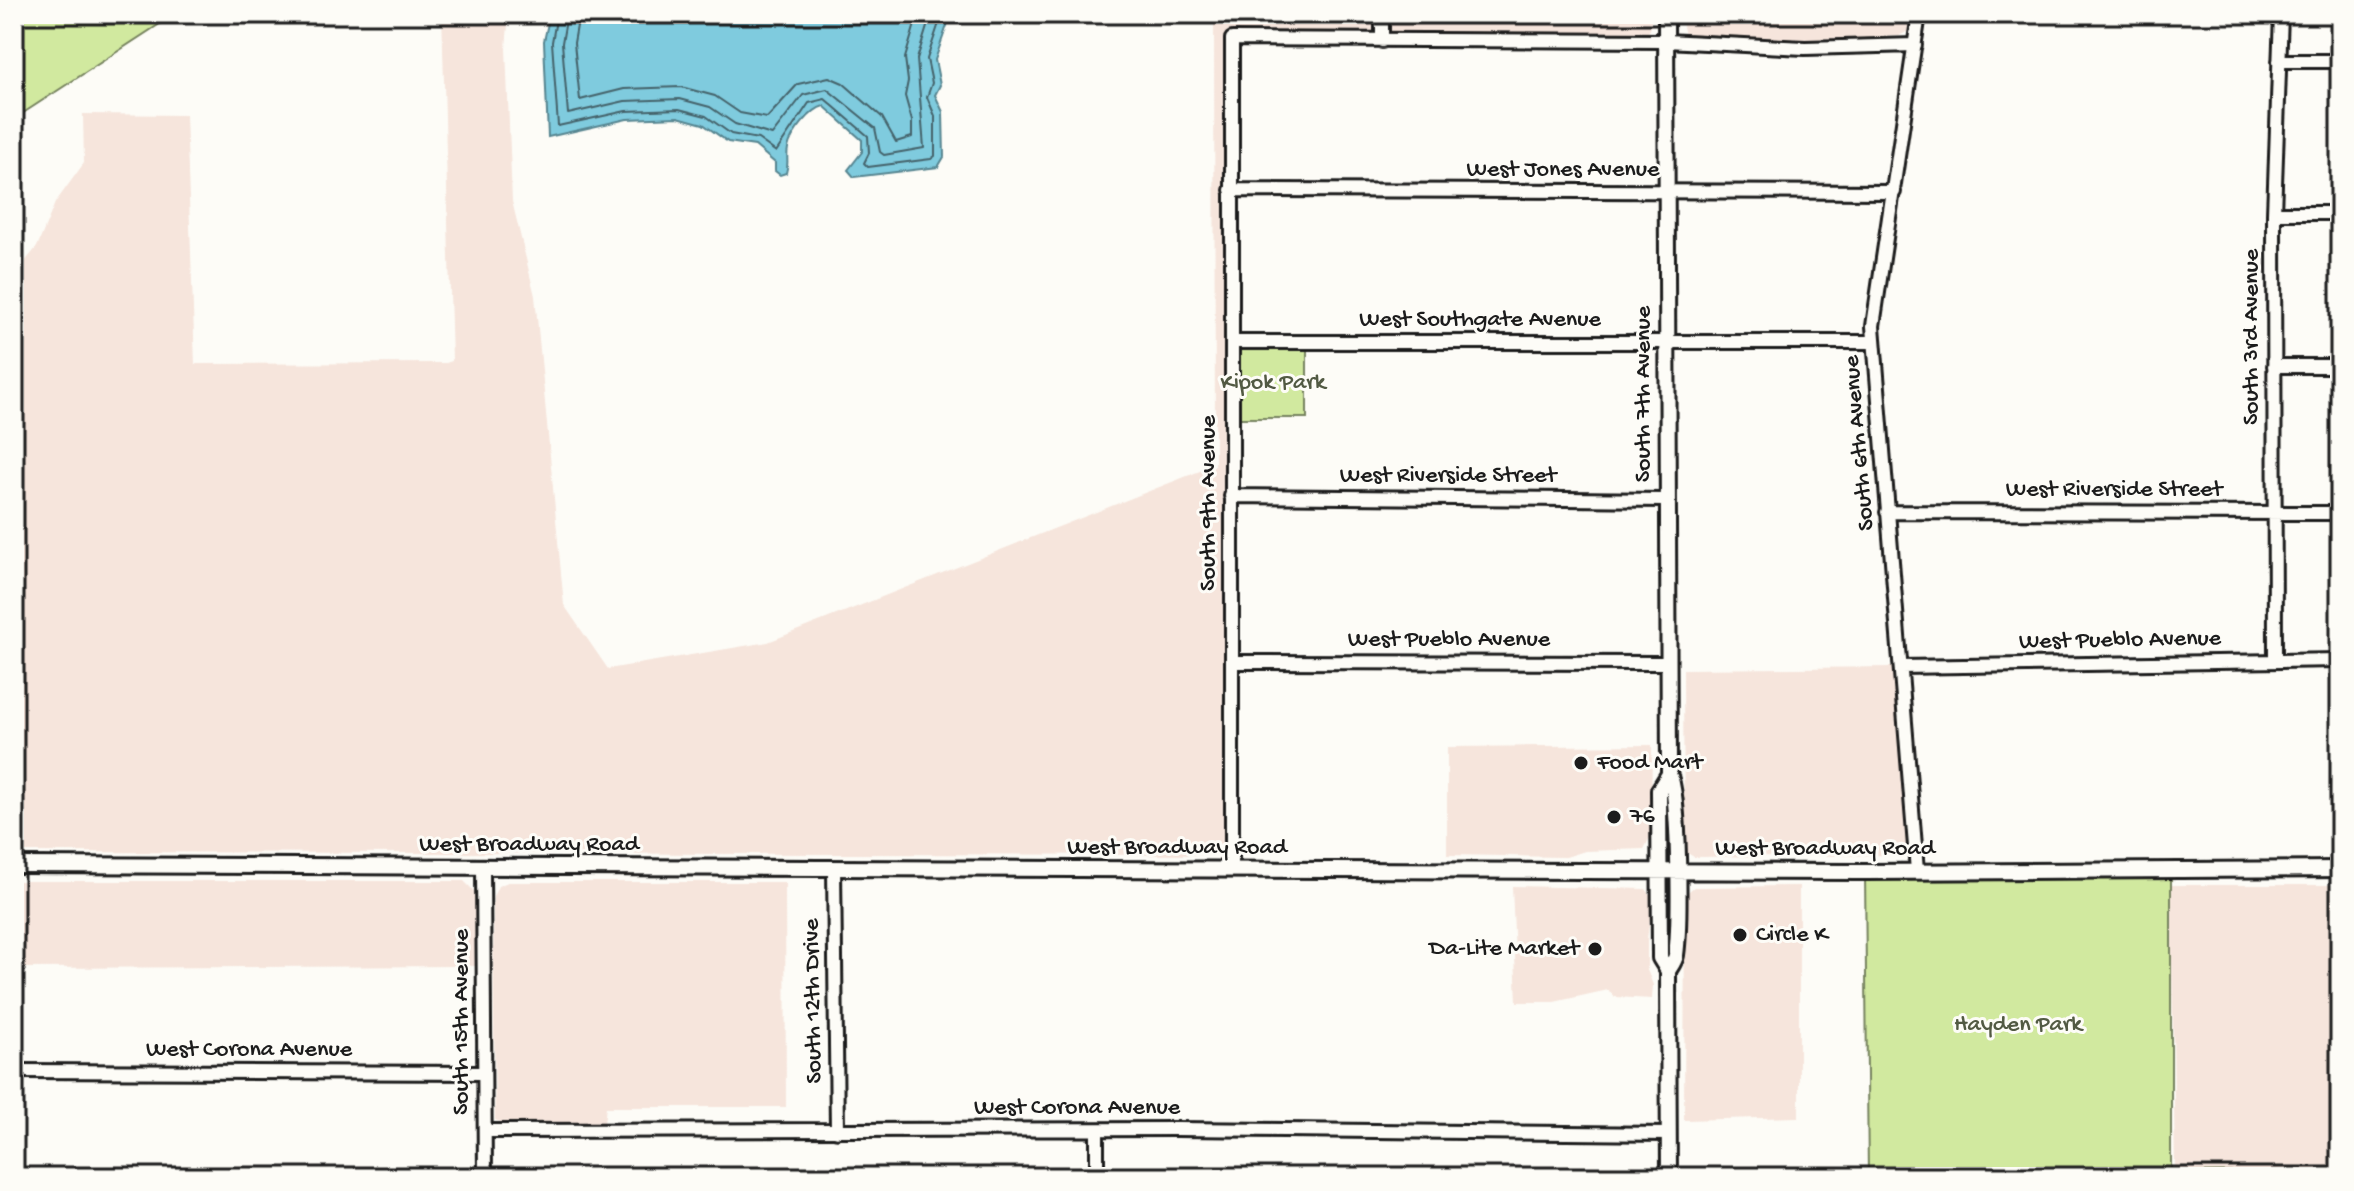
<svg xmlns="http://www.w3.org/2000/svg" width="2354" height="1191" font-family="'Gochi Hand',sans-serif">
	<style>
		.built { fill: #f6e5dc }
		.green { fill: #d1e99f; stroke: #76825e; stroke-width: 2 }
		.water { fill: #7fcbde; stroke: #578590; stroke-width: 2 }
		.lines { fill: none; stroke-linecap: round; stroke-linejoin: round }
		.shore { stroke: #44626a; stroke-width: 2 }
		.minor-casing { stroke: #1c1c1c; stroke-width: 18 }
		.major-casing { stroke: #1c1c1c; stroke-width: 20 }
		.minor { stroke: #fdfcf7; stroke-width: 12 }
		.major { stroke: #fdfcf7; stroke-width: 14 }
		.poi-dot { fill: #1c1c1c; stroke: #fdfcf7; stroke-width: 3 }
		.labels { text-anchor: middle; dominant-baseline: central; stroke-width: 6; stroke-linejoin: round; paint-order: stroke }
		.street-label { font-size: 24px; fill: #1c1c1c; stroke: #fdfcf7 }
		.park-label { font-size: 24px; fill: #525a43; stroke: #fdfcf7 }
		.poi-label { font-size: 24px; fill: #1c1c1c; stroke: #fdfcf7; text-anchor: start }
	</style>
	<rect width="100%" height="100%" fill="#fdfcf7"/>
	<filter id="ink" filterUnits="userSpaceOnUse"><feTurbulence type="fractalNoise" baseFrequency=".0125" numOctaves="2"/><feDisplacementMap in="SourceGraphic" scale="16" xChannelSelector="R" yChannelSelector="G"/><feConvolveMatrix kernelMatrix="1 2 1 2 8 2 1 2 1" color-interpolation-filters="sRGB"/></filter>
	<g filter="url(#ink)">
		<path class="built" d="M 442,14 L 509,14 L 506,48 L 512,201 L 535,296 L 564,605 L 608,669 L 768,642 L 1215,465 L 1214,14 L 1651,14 L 1651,27 L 1647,35 L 1227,31 L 1229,586 L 1225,855 L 14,852 L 14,268 L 18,270 L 37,247 L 55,203 L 84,163 L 83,114 L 186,115 L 195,364 L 446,363 L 452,361 Z
			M 1680,14 L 1913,14 L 1910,30 L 1899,36 L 1804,42 L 1685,35 Z
			M 1895,667 L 1909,848 L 1906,855 L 1694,857 L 1684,851 L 1683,669 Z
			M 1652,745 L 1651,835 L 1644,849 L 1585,851 L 1566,857 L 1447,855 L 1447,747 Z
			M 14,881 L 464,881 L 476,893 L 477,966 L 14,968 Z
			M 508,882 L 785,882 L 786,1107 L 606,1107 L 604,1123 L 503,1123 L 495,1120 L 493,897 L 498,886 Z
			M 2171,885 L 2340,885 L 2340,1026 L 2331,1027 L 2331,1171 L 2175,1173 Z
			M 1512,886 L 1646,889 L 1653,898 L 1647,939 L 1647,970 L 1653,985 L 1652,999 L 1615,997 L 1608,990 L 1554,1002 L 1517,1002 Z
			M 1799,886 L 1799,1117 L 1684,1120 L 1685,894 L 1694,887 Z"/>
		<path class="green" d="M 14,14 L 175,14 L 14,119 Z
			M 1239,347 L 1307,347 L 1307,418 L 1239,418 Z
			M 2171,870 L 2171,1173 L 2271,1172 L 2271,1177 L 1868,1177 L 1865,872 Z"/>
		<path class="water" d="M 550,14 L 951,14 L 935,60 L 940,85 L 935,95 L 943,112 L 944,157 L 938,167 L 854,177 L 848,170 L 862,152 L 862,140 L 824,106 C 811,109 791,134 788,148 C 786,157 789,164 786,173 L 780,175 L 775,171 L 775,163 L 755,146 L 728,142 L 703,124 L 678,117 L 627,119 L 548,137 L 544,41 Z"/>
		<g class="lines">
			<path class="shore" d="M 557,14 L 552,42 L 558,126 L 626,111 L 679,109 L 706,116 L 731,134 L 758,139 L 776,152 L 809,103 L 825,99 L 868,136 L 869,153 L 864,163 L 868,167 L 931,159 L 935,156 L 935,116 L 927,97 L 932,83 L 927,59 L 942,14
				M 567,14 L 562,43 L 568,114 L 625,101 L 680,99 L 710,107 L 735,124 L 772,135 L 803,95 L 827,89 L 875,128 L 880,152 L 884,155 L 924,148 L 917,59 L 931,14
				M 579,14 L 574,43 L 580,100 L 624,89 L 681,87 L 715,96 L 740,113 L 767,118 L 798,84 L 829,77 L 843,83 L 882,117 L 896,142 L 912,137 L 912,121 L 905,96 L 908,81 L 905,58 L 918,14"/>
			<g class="minor-casing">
				<path id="minor" d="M 1382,41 L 1382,14
					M 2279,61 L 2340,61
					M 1231,190 L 1894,192
					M 2274,213 L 2340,213
					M 1232,342 L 1873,342
					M 2274,366 L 2340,366
					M 1231,496 L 1665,500
					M 1887,512 L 2340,513
					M 2275,661 L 2274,213 L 2281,14
					M 1232,662 L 1667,663
					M 1901,667 L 2340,660
					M 483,867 L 485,1177
					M 834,869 L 837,1131
					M 1232,870 L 1232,39 L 1666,41 L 1805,48 L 1915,45
					M 1917,871 L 1873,326 L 1919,14
					M 14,1071 L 484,1073
					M 485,1131 L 1176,1129 L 1669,1134
					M 1097,1177 L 1097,1131"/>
			</g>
			<g class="major-casing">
				<path id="major" d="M 1666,14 L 1669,774 C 1680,795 1680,926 1676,955 C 1675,961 1671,966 1668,971
					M 1669,774 L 1659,790 L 1660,958 L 1668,971 L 1669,1177
					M 14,865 L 1865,872 L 2340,869"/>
			</g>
			<use href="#minor" class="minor"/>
			<use href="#major" class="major"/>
		</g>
	</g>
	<g class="poi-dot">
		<circle cx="1581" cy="763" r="8"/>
		<circle cx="1614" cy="817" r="8"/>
		<circle cx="1740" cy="935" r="8"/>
		<circle cx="1595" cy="949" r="8"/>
	</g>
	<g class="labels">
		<g class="street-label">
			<text x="1563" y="170">West Jones Avenue</text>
			<text x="1480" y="320">West Southgate Avenue</text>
			<text transform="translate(2252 337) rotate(-90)">South 3rd Avenue</text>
			<text transform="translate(1644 394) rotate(-90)">South 7th Avenue</text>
			<text transform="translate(1860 443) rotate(-95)">South 6th Avenue</text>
			<text x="1448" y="476">West Riverside Street</text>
			<text x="2114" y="490">West Riverside Street</text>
			<text transform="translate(1209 503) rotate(-90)">South 9th Avenue</text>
			<text x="1449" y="640">West Pueblo Avenue</text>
			<text transform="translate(2120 641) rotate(-1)">West Pueblo Avenue</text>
			<text x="529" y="845">West Broadway Road</text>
			<text x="1177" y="848">West Broadway Road</text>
			<text x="1825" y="849">West Broadway Road</text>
			<text transform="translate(814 1001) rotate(-91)">South 12th Drive</text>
			<text transform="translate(462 1022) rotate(-90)">South 15th Avenue</text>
			<text x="249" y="1050">West Corona Avenue</text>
			<text x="1077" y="1108">West Corona Avenue</text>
		</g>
		<g class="park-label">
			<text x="1273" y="383">Kipok Park</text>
			<text x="2018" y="1025">Hayden Park</text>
		</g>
		<g class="poi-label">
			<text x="1597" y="763">Food Mart</text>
			<text x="1630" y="817">76</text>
			<text x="1756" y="935">Circle K</text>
			<text x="1579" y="949" text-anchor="end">Da-Lite Market</text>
		</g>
	</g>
	<rect width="2354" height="1191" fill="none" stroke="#fdfcf7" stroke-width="48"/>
	<rect x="24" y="24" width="2306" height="1143" fill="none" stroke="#1c1c1c" stroke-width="3" filter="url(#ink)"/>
</svg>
